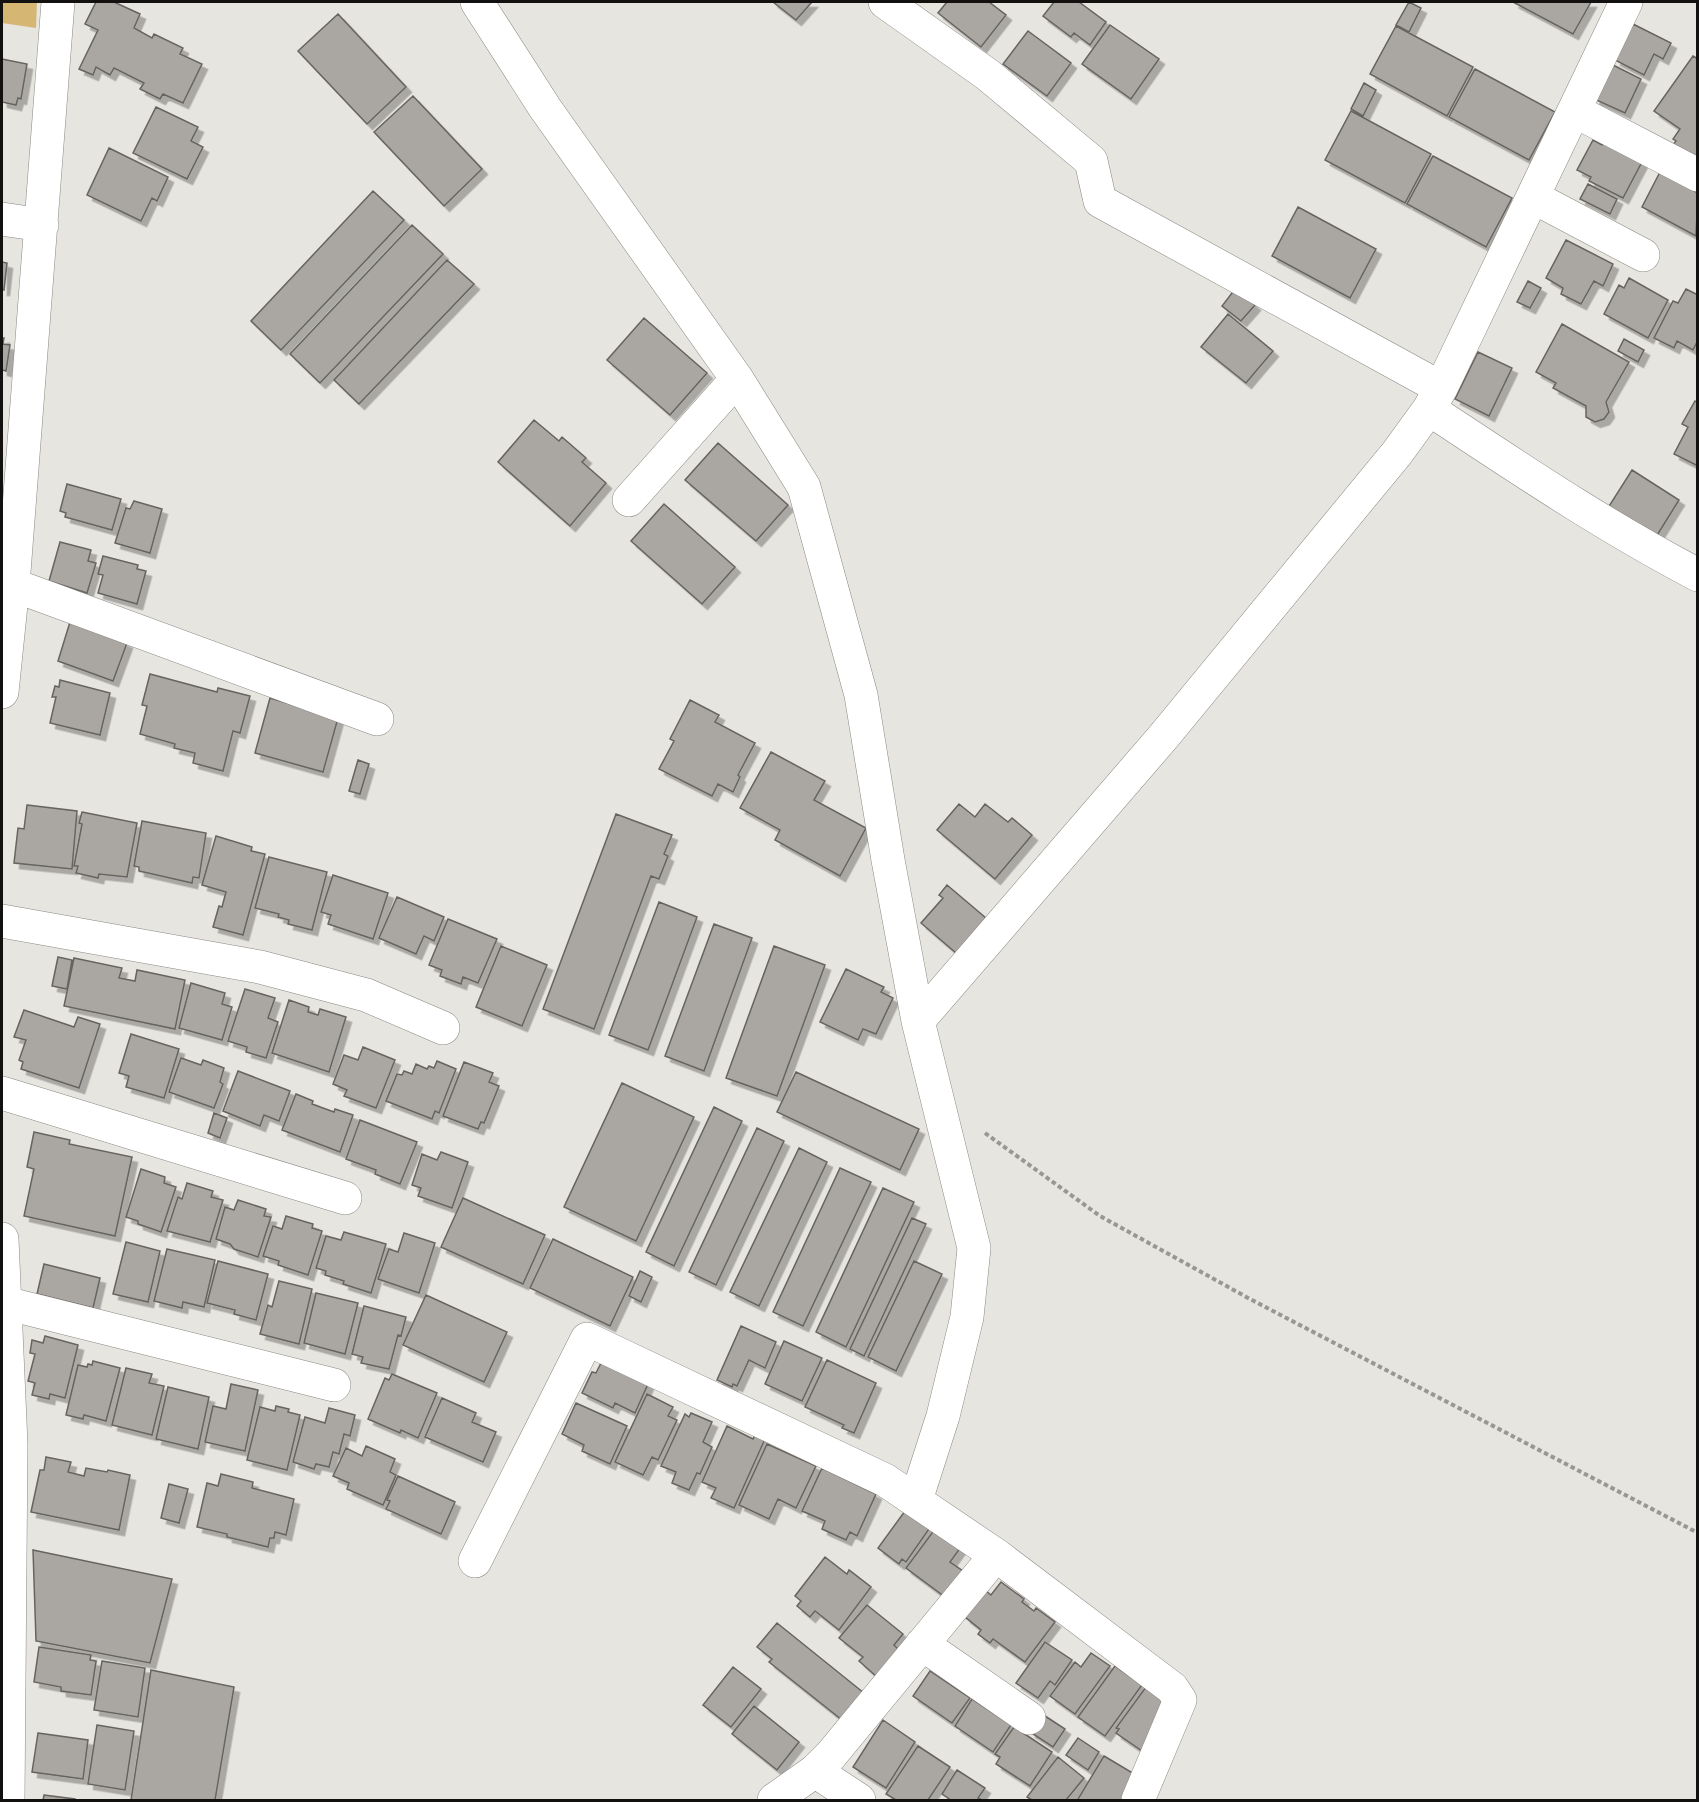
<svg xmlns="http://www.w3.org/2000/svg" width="1699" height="1802" font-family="'Titillium Web',sans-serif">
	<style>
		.green { fill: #d6b673 }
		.building { fill: #aaa7a3; stroke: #666460; stroke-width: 1.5; filter: url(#shadow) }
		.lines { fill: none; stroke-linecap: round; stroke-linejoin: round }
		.minor-casing { stroke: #8a8884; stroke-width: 34 }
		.path { stroke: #999793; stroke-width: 4; stroke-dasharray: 4.5 3; stroke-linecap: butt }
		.minor { stroke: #fff; stroke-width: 33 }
	</style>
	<defs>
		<filter id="shadow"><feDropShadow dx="5.5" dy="5.5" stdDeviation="0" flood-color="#0004"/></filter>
	</defs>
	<rect width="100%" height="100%" fill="#e7e5e0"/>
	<path class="green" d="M 2,2 L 37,2 L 36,28 L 2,23 Z"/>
	<path class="building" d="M 96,2 L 114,2 L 140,14 L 134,28 L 152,38 L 154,34 L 183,48 L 180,54 L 202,64 L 183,103 L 163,94 L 160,99 L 140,89 L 144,83 L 114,68 L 110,75 L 96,67 L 93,75 L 79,69 L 98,30 L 85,24 Z
		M 773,2 L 812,2 L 796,20 Z
		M 947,2 L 989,2 L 1006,15 L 981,47 L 938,13 Z
		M 1054,2 L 1079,2 L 1106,22 L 1090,45 L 1074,33 L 1071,37 L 1043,16 Z
		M 1409,2 L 1421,8 L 1409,32 L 1396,25 Z
		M 1513,2 L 1591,2 L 1573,34 Z
		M 338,14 L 406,87 L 367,124 L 298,51 Z
		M 1633,24 L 1671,43 L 1663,59 L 1654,54 L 1644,75 L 1615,60 Z
		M 1110,25 L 1159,59 L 1131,99 L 1082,64 Z
		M 1396,26 L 1473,67 L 1447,116 L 1370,74 Z
		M 1028,31 L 1071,63 L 1047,96 L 1003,64 Z
		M 1693,56 L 1698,59 L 1698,155 L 1694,160 L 1673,145 L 1676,141 L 1673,139 L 1680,129 L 1654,111 Z
		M 2,59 L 27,64 L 21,99 L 18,98 L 16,105 L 2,102 Z
		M 1611,64 L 1641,79 L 1625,113 L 1594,99 Z
		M 1475,69 L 1555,112 L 1529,160 L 1449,117 Z
		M 1364,83 L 1376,90 L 1363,116 L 1351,109 Z
		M 413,96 L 482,169 L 444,206 L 374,132 Z
		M 156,107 L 198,127 L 191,141 L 203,147 L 187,179 L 133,153 Z
		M 1351,111 L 1431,154 L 1405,203 L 1325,160 Z
		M 1593,140 L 1602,145 L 1604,140 L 1643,160 L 1623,198 L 1589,181 L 1591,177 L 1577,170 Z
		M 109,148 L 168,177 L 157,201 L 152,198 L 141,221 L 87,195 Z
		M 1433,156 L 1512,198 L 1486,247 L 1407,204 Z
		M 1660,172 L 1698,193 L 1696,236 L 1642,207 Z
		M 1588,184 L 1617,199 L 1610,214 L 1580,199 Z
		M 373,191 L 404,220 L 281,350 L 251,321 Z
		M 1298,207 L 1376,249 L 1350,298 L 1272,256 Z
		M 412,225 L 443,254 L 320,383 L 290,354 Z
		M 1566,240 L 1613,264 L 1603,286 L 1594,281 L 1581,304 L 1561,294 L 1563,288 L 1546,278 Z
		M 447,260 L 474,284 L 359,404 L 334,380 Z
		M 2,262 L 7,263 L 4,290 L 2,290 Z
		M 1629,278 L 1668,300 L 1648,338 L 1604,314 L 1619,285 L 1624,288 Z
		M 1528,281 L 1541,288 L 1530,308 L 1517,302 Z
		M 1235,289 L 1255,305 L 1241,321 L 1222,306 Z
		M 1686,289 L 1698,295 L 1698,340 L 1693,350 L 1677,341 L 1674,348 L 1654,338 L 1673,301 L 1678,303 Z
		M 1228,314 L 1273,351 L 1246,383 L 1201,347 Z
		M 644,318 L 707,373 L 670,415 L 607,360 Z
		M 1562,324 L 1629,362 L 1606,402 L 1609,412 L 1604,419 L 1595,422 L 1586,417 L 1586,406 L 1553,388 L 1556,383 L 1536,372 Z
		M 2,338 L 4,338 L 3,344 L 10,345 L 6,371 L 2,370 Z
		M 1624,339 L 1644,350 L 1638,362 L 1618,351 Z
		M 1478,352 L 1512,368 L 1489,416 L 1455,399 Z
		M 1695,401 L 1698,403 L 1698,466 L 1674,454 L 1688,427 L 1682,424 Z
		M 534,420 L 559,441 L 562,437 L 586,458 L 582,462 L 606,483 L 570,526 L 498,462 Z
		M 718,443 L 788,505 L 756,541 L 685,480 Z
		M 1632,470 L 1679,500 L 1656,537 L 1606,511 Z
		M 67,484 L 121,499 L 112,530 L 65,517 L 66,513 L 60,511 Z
		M 134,501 L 162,509 L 150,553 L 115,543 L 126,508 L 130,509 Z
		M 664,504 L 735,567 L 702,604 L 631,541 Z
		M 60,542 L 91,550 L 88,561 L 96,563 L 87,593 L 49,581 Z
		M 103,556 L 138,565 L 137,569 L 146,571 L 137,604 L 98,593 L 103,575 L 98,574 Z
		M 70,622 L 127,643 L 113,681 L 58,661 Z
		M 150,674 L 217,692 L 218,688 L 250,696 L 240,733 L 233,731 L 223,771 L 193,763 L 195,753 L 174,748 L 175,744 L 140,734 L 147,706 L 142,705 Z
		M 60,680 L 110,693 L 100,735 L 50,723 L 56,697 L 52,697 L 55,686 L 59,687 Z
		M 270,698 L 338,718 L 323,772 L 255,753 Z
		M 690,700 L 719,715 L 715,722 L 755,743 L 738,775 L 740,777 L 733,792 L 718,784 L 712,796 L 659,769 L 674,741 L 670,739 Z
		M 771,752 L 825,781 L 814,800 L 866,828 L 840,876 L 775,840 L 780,830 L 740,808 Z
		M 358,760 L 369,764 L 360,794 L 349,791 Z
		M 959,804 L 975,817 L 985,804 L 1008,822 L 1012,818 L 1032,835 L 995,879 L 937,830 Z
		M 27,805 L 77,811 L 72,869 L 14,863 L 18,828 L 24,829 Z
		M 82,812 L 137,823 L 127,877 L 99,874 L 98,878 L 76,873 L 78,866 L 74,866 L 82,824 L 79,823 Z
		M 616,814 L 672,835 L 664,854 L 668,856 L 659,879 L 651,876 L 594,1029 L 543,1009 Z
		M 142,821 L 206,833 L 199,878 L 193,877 L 192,883 L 139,871 L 139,867 L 134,866 Z
		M 216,836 L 252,847 L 251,851 L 265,854 L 243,935 L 213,927 L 219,906 L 222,907 L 226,892 L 202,885 Z
		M 269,857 L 327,872 L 312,930 L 288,924 L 289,920 L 278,917 L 279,914 L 255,908 Z
		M 333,875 L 388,893 L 373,939 L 328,924 L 331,915 L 321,912 Z
		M 947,885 L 986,918 L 956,953 L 921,923 L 943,898 L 939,895 Z
		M 397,897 L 444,917 L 434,941 L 424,936 L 416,954 L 379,938 Z
		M 659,902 L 697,917 L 648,1050 L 609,1035 Z
		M 448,919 L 497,939 L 478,983 L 463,977 L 461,984 L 440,976 L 442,970 L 429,965 Z
		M 714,924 L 752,938 L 704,1071 L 665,1056 Z
		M 501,946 L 547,965 L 522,1026 L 476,1007 Z
		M 774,946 L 825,965 L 777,1096 L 726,1078 Z
		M 58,957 L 72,960 L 67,989 L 52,986 Z
		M 74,958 L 122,968 L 119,978 L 135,981 L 137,970 L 185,980 L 175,1029 L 64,1006 Z
		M 846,969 L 884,987 L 881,992 L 893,998 L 876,1034 L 863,1029 L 858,1040 L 820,1022 Z
		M 191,983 L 225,993 L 222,1004 L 232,1007 L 222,1040 L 179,1028 Z
		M 245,989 L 275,998 L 268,1018 L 278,1022 L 266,1058 L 246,1052 L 247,1047 L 228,1041 Z
		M 289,1000 L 309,1007 L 308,1012 L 318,1015 L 320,1009 L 346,1017 L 329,1072 L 272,1053 Z
		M 24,1010 L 74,1027 L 78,1017 L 100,1024 L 79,1088 L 21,1069 L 23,1062 L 19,1060 L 26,1040 L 14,1037 Z
		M 131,1034 L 179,1049 L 164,1098 L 126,1087 L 129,1076 L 119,1073 Z
		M 363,1047 L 395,1060 L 376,1108 L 344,1096 L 347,1090 L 333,1084 L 344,1055 L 358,1060 Z
		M 181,1058 L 201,1065 L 203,1060 L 224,1068 L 220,1082 L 223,1084 L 214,1108 L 169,1092 Z
		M 437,1061 L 456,1069 L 439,1113 L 435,1111 L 432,1119 L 386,1101 L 397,1074 L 402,1075 L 404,1071 L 412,1074 L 416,1064 L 427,1069 L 429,1066 L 434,1068 Z
		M 464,1062 L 493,1073 L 489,1082 L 499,1086 L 484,1123 L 481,1122 L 478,1129 L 443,1116 Z
		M 238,1071 L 290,1091 L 279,1121 L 264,1115 L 260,1126 L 223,1111 Z
		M 796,1072 L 919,1129 L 900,1170 L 777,1112 Z
		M 622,1083 L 694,1117 L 636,1241 L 564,1207 Z
		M 296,1094 L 313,1101 L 312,1104 L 334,1112 L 335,1109 L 353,1115 L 340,1152 L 282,1130 Z
		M 714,1107 L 742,1121 L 674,1266 L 646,1252 Z
		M 214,1113 L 227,1118 L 220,1138 L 208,1133 Z
		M 360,1120 L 417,1142 L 400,1184 L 375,1174 L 376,1170 L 346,1159 Z
		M 757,1128 L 784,1141 L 716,1285 L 689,1272 Z
		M 34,1132 L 70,1140 L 69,1144 L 132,1157 L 115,1236 L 24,1216 L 34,1169 L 27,1167 Z
		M 799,1148 L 827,1162 L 759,1306 L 730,1292 Z
		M 441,1152 L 468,1162 L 452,1208 L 418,1196 L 421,1188 L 412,1185 L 422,1154 L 437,1160 Z
		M 840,1168 L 871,1182 L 803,1326 L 773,1312 Z
		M 141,1169 L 165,1177 L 164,1183 L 176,1187 L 161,1232 L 138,1224 L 138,1221 L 126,1217 Z
		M 187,1183 L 213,1191 L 211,1197 L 223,1200 L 210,1242 L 167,1231 L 178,1197 L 182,1199 Z
		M 883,1188 L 914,1202 L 846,1347 L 816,1332 Z
		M 463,1198 L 545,1235 L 523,1284 L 441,1247 Z
		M 238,1200 L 266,1209 L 264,1216 L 271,1217 L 258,1257 L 234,1249 L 230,1244 L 216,1239 L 225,1207 L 234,1210 Z
		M 286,1216 L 313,1224 L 312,1228 L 322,1231 L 308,1275 L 278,1265 L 279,1261 L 263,1256 L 273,1226 L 282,1229 Z
		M 912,1218 L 926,1224 L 864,1356 L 850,1349 Z
		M 344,1232 L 386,1244 L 371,1293 L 343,1284 L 344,1281 L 325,1275 L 326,1271 L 316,1268 L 326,1236 L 341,1240 Z
		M 404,1233 L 435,1243 L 419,1293 L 378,1279 L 389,1249 L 398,1252 Z
		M 553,1239 L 633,1277 L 610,1326 L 530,1288 Z
		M 126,1242 L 160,1251 L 148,1302 L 113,1294 Z
		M 167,1249 L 215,1260 L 204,1307 L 183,1302 L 182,1308 L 154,1301 Z
		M 218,1261 L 268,1274 L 256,1320 L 234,1314 L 235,1310 L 207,1303 Z
		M 914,1261 L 942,1274 L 896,1371 L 868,1357 Z
		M 44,1264 L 100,1278 L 93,1308 L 37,1294 Z
		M 640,1271 L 652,1277 L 641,1302 L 629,1296 Z
		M 279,1281 L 312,1289 L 299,1344 L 260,1334 L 268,1305 L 272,1307 Z
		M 316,1293 L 358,1303 L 345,1354 L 304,1343 Z
		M 426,1295 L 507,1332 L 484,1382 L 403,1345 Z
		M 364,1306 L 406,1317 L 401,1336 L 398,1335 L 389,1369 L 361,1363 L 363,1357 L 352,1354 Z
		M 741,1326 L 776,1342 L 765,1368 L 749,1360 L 737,1386 L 733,1384 L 732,1387 L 717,1380 Z
		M 45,1336 L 78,1345 L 65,1398 L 50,1394 L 49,1399 L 32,1395 L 35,1383 L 28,1381 L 35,1354 L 30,1353 L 32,1340 L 43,1343 Z
		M 784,1341 L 822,1358 L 802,1401 L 765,1384 Z
		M 827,1360 L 876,1383 L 854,1433 L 842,1428 L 844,1425 L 805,1407 Z
		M 93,1361 L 120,1368 L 106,1421 L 84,1415 L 83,1419 L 66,1415 L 78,1365 L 87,1367 L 88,1364 L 92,1365 Z
		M 602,1361 L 648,1384 L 635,1413 L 615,1403 L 613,1408 L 582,1393 L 592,1372 L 596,1373 Z
		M 126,1368 L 152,1374 L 149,1383 L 164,1386 L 152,1435 L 112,1425 Z
		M 392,1374 L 437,1393 L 418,1438 L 401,1430 L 400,1433 L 368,1419 L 385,1378 L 389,1380 Z
		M 231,1384 L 258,1390 L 245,1451 L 205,1442 L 213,1406 L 226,1409 Z
		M 168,1387 L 209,1397 L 198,1449 L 156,1439 Z
		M 647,1394 L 673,1407 L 668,1416 L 677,1420 L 658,1460 L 652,1457 L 643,1475 L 615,1462 Z
		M 442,1398 L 476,1413 L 472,1422 L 496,1432 L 483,1462 L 425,1437 Z
		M 576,1403 L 627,1426 L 610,1464 L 582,1451 L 584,1445 L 562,1434 Z
		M 276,1406 L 289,1409 L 288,1412 L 300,1415 L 287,1470 L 247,1460 L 260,1407 L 275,1411 Z
		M 329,1408 L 355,1415 L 350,1436 L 344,1434 L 339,1454 L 333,1452 L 329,1467 L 316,1464 L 314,1469 L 293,1462 L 305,1417 L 325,1423 Z
		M 691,1413 L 712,1422 L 703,1442 L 712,1447 L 700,1474 L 697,1473 L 689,1490 L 672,1483 L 676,1472 L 661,1466 L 685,1414 L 689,1417 Z
		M 727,1426 L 753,1439 L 755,1435 L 765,1439 L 734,1508 L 711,1498 L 716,1488 L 702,1482 Z
		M 767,1444 L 816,1466 L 796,1508 L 778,1499 L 769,1519 L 739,1505 Z
		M 366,1446 L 395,1459 L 390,1472 L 396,1475 L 383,1505 L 347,1489 L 349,1483 L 333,1476 L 346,1448 L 362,1456 Z
		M 46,1457 L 71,1462 L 68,1472 L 84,1476 L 86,1468 L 107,1472 L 108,1470 L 130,1475 L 119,1530 L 31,1512 L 40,1470 L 44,1470 Z
		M 822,1468 L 876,1494 L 857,1536 L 850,1532 L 846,1540 L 822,1529 L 825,1521 L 802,1511 Z
		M 221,1474 L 253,1482 L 252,1488 L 294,1499 L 286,1535 L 275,1532 L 274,1538 L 270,1538 L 268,1547 L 227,1537 L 227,1534 L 197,1527 L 207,1483 L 218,1486 Z
		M 398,1476 L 455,1502 L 441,1534 L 386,1509 L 390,1501 L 387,1500 Z
		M 169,1484 L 188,1489 L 179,1523 L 161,1518 Z
		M 905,1511 L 929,1529 L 906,1562 L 902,1559 L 899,1564 L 878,1548 Z
		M 935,1529 L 961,1547 L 950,1562 L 963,1571 L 945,1597 L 906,1568 Z
		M 33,1550 L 172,1579 L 150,1663 L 36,1641 Z
		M 825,1557 L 847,1574 L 849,1570 L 871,1587 L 839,1630 L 815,1611 L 810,1617 L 797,1606 L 801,1601 L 795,1596 Z
		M 1001,1582 L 1024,1599 L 1022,1602 L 1034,1611 L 1036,1608 L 1055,1622 L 1025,1662 L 993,1639 L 990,1643 L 978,1634 L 981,1630 L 965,1617 L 985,1590 L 991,1595 Z
		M 867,1605 L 903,1634 L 894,1645 L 899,1650 L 877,1677 L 859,1661 L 863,1657 L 839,1638 Z
		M 777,1623 L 864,1693 L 842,1720 L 769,1662 L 772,1659 L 757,1647 Z
		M 1045,1642 L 1072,1660 L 1055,1685 L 1050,1681 L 1038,1698 L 1016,1683 Z
		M 39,1647 L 91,1655 L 90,1660 L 96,1661 L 91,1695 L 61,1691 L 61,1687 L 34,1682 Z
		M 1091,1653 L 1110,1666 L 1075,1714 L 1050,1696 L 1075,1662 L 1081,1667 Z
		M 102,1661 L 145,1668 L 138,1717 L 94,1710 Z
		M 1115,1666 L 1142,1685 L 1105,1736 L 1078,1717 Z
		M 733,1667 L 761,1689 L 731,1727 L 703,1705 Z
		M 151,1670 L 234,1687 L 215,1800 L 131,1800 Z
		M 930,1671 L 970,1698 L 952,1723 L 913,1696 Z
		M 1146,1687 L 1158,1696 L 1165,1705 L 1142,1751 L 1116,1733 L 1119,1729 L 1116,1728 Z
		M 972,1699 L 1011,1725 L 993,1752 L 955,1726 Z
		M 754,1706 L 799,1742 L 777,1770 L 732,1734 Z
		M 1042,1714 L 1065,1729 L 1053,1747 L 1030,1732 Z
		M 883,1720 L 915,1742 L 886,1788 L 853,1767 Z
		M 97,1725 L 134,1731 L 125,1790 L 88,1784 Z
		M 1014,1727 L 1052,1752 L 1030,1786 L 996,1764 L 1000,1757 L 995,1754 Z
		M 38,1733 L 88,1740 L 83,1779 L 32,1772 Z
		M 1078,1738 L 1099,1752 L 1088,1770 L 1066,1755 Z
		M 918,1746 L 950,1767 L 928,1800 L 896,1800 L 886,1794 Z
		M 1104,1756 L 1136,1775 L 1121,1800 L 1081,1800 L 1078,1799 Z
		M 1058,1757 L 1084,1778 L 1066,1800 L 1032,1800 L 1027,1797 Z
		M 957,1770 L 985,1788 L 978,1798 L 982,1800 L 951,1800 L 942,1794 Z
		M 44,1795 L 75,1799 L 75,1800 L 43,1800 Z"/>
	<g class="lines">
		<g class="minor-casing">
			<path id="minor" d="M 477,2 L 545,108 L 737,379 L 804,487 L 861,695 L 888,860 L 918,1021 L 974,1248 L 967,1317 L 943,1416 L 916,1500
				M 885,2 L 988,75 L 1091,161 L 1100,201 L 1441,388
				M 1575,111 L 1698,175
				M 1533,197 L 1643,255
				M 2,219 L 42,225
				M 1429,409 C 1517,467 1604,526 1698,575
				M 629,500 L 737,379
				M 13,585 L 377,719
				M 2,692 L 13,585 L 58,2
				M 2,921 L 260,967 L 366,995 L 443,1028
				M 918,1021 L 1164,736 L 1397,453 L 1429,409 L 1441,388 L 1626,2
				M 2,1093 L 345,1198
				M 2,1239 L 11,1444 L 8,1800
				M 5,1303 L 334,1385
				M 475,1561 L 587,1339 L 885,1480 L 996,1555 L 1172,1688 L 1180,1700 L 1138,1800
				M 922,1644 L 1029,1718
				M 815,1771 L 859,1800
				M 774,1800 L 815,1771 L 831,1755 L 996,1555"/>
		</g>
		<path class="path" d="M 985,1133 L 1100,1216 L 1250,1299 L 1698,1533"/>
		<use href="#minor" class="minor"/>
	</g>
	<rect width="1699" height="1802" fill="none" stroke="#12110f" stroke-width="6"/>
</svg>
